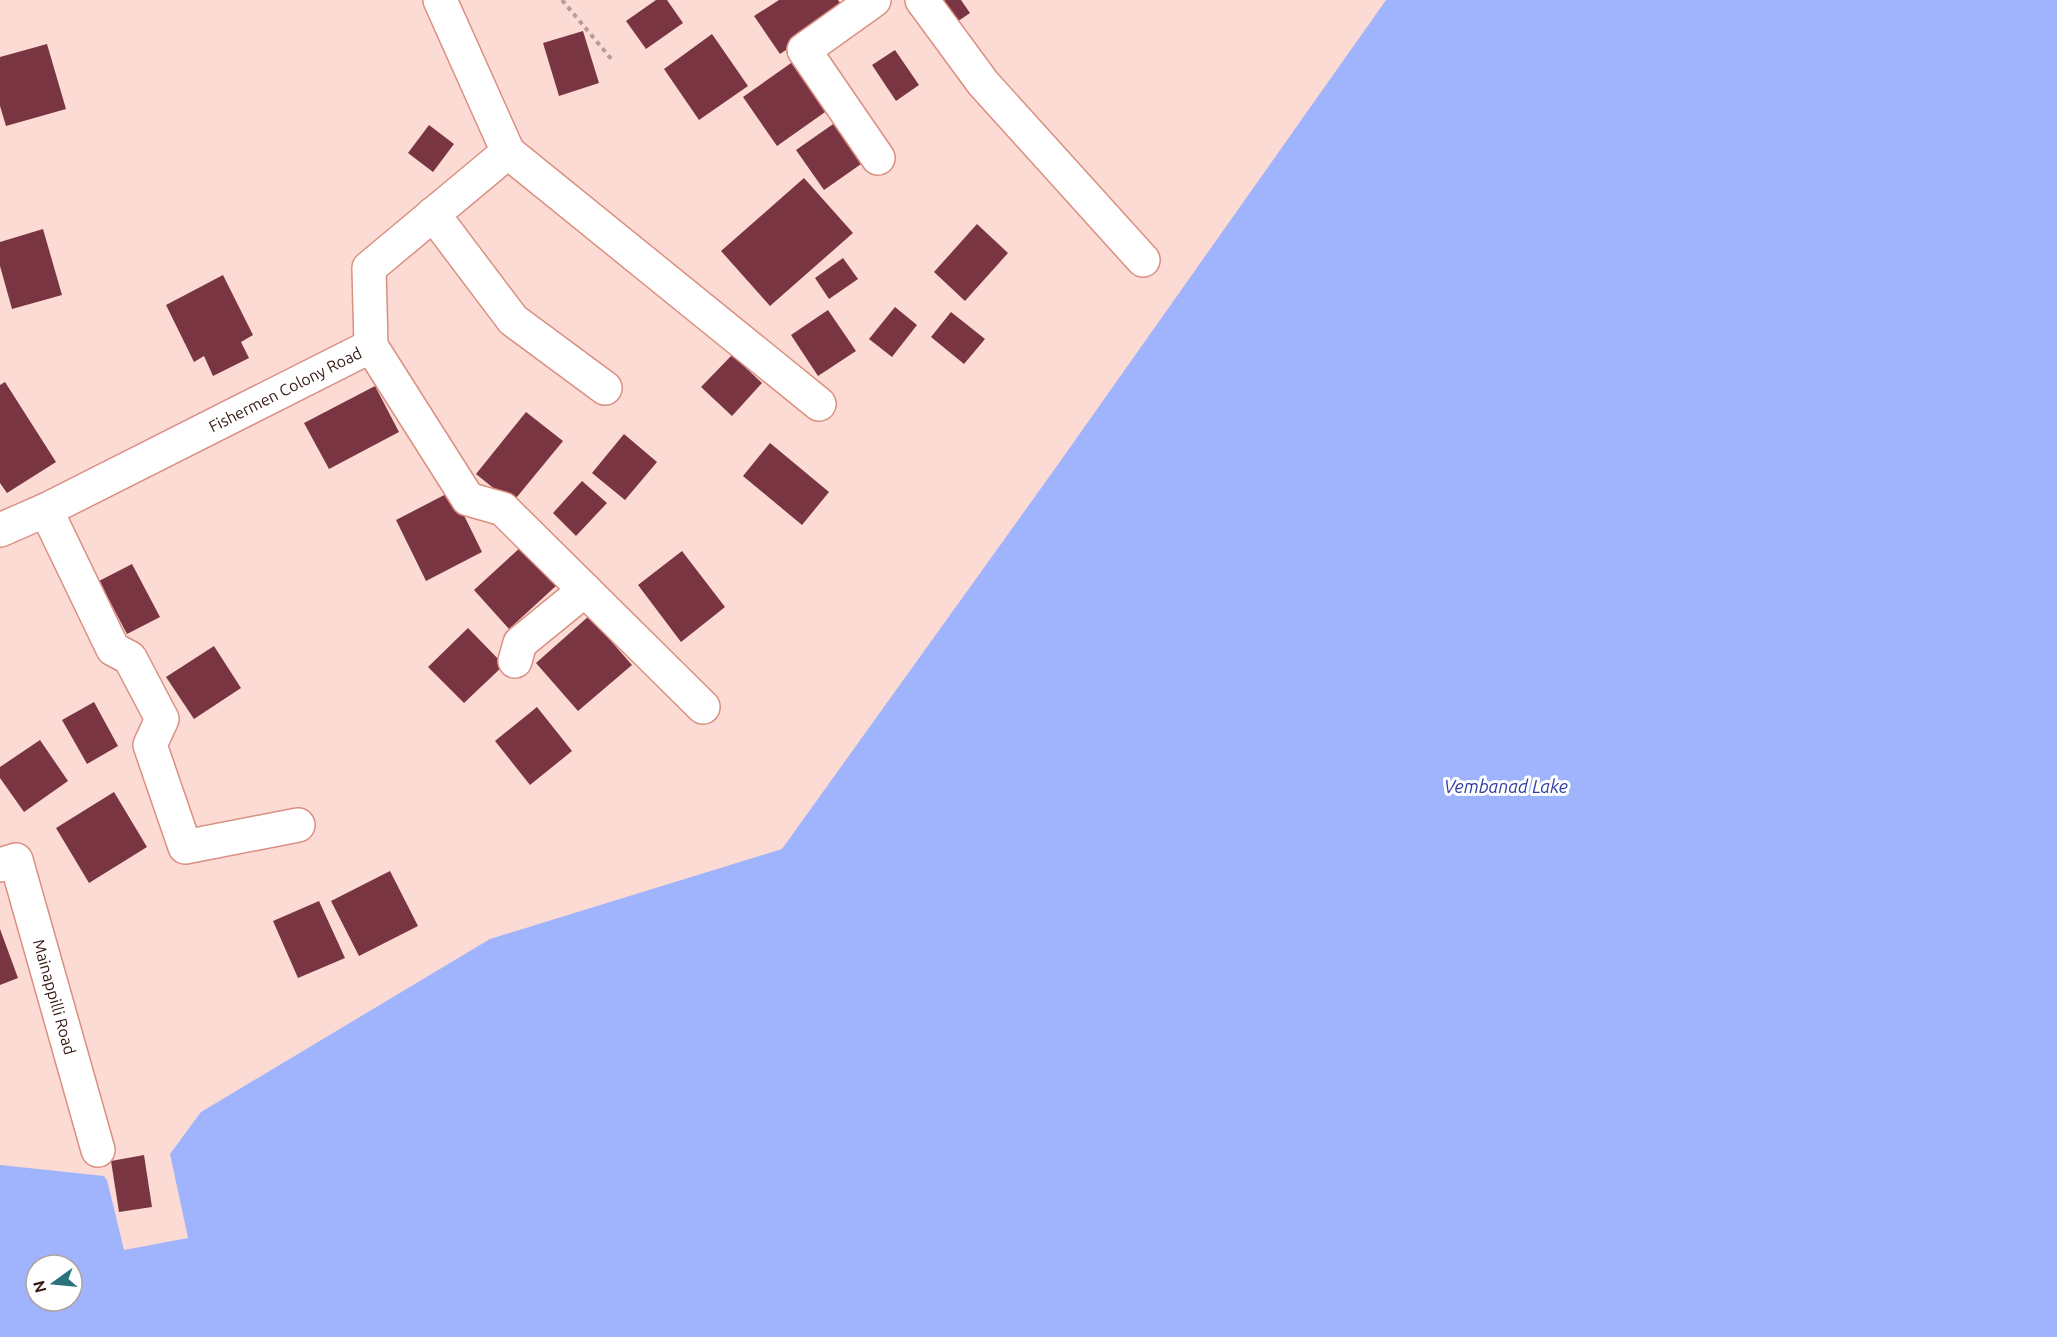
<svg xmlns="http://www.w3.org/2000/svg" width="2057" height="1337" font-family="Ubuntu,sans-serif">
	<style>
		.water { fill: #9fb4fd; fill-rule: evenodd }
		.building { fill: #793642 }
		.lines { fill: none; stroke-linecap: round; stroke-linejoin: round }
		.minor-casing { stroke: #da8f81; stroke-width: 36 }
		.path { stroke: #bb9b95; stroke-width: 4; stroke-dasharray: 4.5 4.5; stroke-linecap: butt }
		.minor { stroke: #fff; stroke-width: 33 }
		.labels { text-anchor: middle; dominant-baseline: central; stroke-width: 6; stroke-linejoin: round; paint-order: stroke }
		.street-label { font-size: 16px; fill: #351813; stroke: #fff }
		.water-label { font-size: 18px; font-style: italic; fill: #2f3da3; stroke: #fff }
	</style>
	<rect width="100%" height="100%" fill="#fcdbd4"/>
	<path class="water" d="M 1386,0 L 2057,0 L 2057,1337 L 0,1337 L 0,1165 L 104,1176 L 107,1180 L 124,1250 L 188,1238 L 170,1154 L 201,1112 L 490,939 L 782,849 L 1059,463 ZM 36,1265 L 72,1265 L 72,1301 L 36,1301 Z"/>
	<path class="building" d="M 656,0 L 667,0 L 683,23 L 646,49 L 626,21 Z
		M 779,0 L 838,0 L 845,10 L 780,54 L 754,16 Z
		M 930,0 L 961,0 L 970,13 L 948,28 Z
		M 583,31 L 599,83 L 559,96 L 543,43 Z
		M 712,34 L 748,86 L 699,120 L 664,69 Z
		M 47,44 L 66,109 L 6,126 L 0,106 L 0,57 Z
		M 895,50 L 919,85 L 896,101 L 872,65 Z
		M 794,61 L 828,110 L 777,146 L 743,97 Z
		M 836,122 L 864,162 L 824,190 L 796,150 Z
		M 429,125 L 454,144 L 433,172 L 408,153 Z
		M 804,178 L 853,233 L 770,306 L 721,251 Z
		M 977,224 L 1008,253 L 965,301 L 934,272 Z
		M 43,229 L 62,295 L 12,309 L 0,266 L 0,242 Z
		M 843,258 L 858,279 L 829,299 L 815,278 Z
		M 223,275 L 253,335 L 241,342 L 249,358 L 213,376 L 204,356 L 194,362 L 166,305 Z
		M 895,307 L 917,325 L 892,357 L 869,339 Z
		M 828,310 L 856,351 L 818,376 L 791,335 Z
		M 951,312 L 985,339 L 964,364 L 931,337 Z
		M 732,355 L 762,383 L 732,416 L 701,387 Z
		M 5,382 L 56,462 L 7,493 L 0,483 L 0,385 Z
		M 375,386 L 399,432 L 329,469 L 304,423 Z
		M 526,412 L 563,441 L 512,503 L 476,474 Z
		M 624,434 L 657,462 L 625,500 L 592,473 Z
		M 770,443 L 829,492 L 802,525 L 743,476 Z
		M 582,481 L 607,503 L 576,536 L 553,513 Z
		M 452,491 L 482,552 L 426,581 L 396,520 Z
		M 522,546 L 557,585 L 509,629 L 474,590 Z
		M 682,551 L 725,607 L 681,642 L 638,585 Z
		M 132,564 L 160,617 L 127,634 L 99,581 Z
		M 589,616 L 632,665 L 578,711 L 536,663 Z
		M 468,628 L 504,665 L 464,703 L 428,667 Z
		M 214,646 L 241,688 L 194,719 L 166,677 Z
		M 94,702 L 118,746 L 87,764 L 62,720 Z
		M 537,707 L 572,751 L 530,785 L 495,741 Z
		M 40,740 L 68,781 L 24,812 L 0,778 L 0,767 Z
		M 114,792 L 147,847 L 89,883 L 56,828 Z
		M 390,871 L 418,926 L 359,956 L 331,901 Z
		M 319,901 L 345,958 L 298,978 L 273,921 Z
		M 0,929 L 18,978 L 0,985 Z
		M 144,1155 L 152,1207 L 119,1212 L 111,1161 Z"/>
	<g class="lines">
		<g class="minor-casing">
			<g id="minor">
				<path d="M 874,0 L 804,50 L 878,158"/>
				<path d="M 922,0 L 983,83 L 1143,260"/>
				<path d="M 508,152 L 819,404"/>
				<path d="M 433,214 L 513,320 L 605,388"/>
				<path d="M 371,346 L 468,499 L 503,509 L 703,707"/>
				<path d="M 46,510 L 113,649 L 130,658 L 162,719 L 150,745 L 185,847 L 298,825"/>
				<path id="s1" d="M 0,530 L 46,510 L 371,346 L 369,268 L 508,152 L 440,0"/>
				<path d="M 515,661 L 520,643 L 585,590"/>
				<path id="s2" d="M 0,865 L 16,860 L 98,1150"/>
			</g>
		</g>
		<path class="path" d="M 562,0 L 613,61"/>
		<use href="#minor" class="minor"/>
	</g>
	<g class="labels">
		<g class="street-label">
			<text stroke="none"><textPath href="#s1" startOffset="318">Fishermen Colony Road</textPath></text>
			<text stroke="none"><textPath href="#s2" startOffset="159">Mainappilli Road</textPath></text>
		</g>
		<g class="water-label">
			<text x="1506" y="786">Vembanad Lake</text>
		</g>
	</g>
	<g transform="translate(54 1283) rotate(255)"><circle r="28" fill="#ffffff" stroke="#aea3a1" stroke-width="1.5"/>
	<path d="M0-4.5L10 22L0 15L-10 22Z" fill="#2b727f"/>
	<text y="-9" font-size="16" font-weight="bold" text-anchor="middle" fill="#351813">N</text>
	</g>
</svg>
